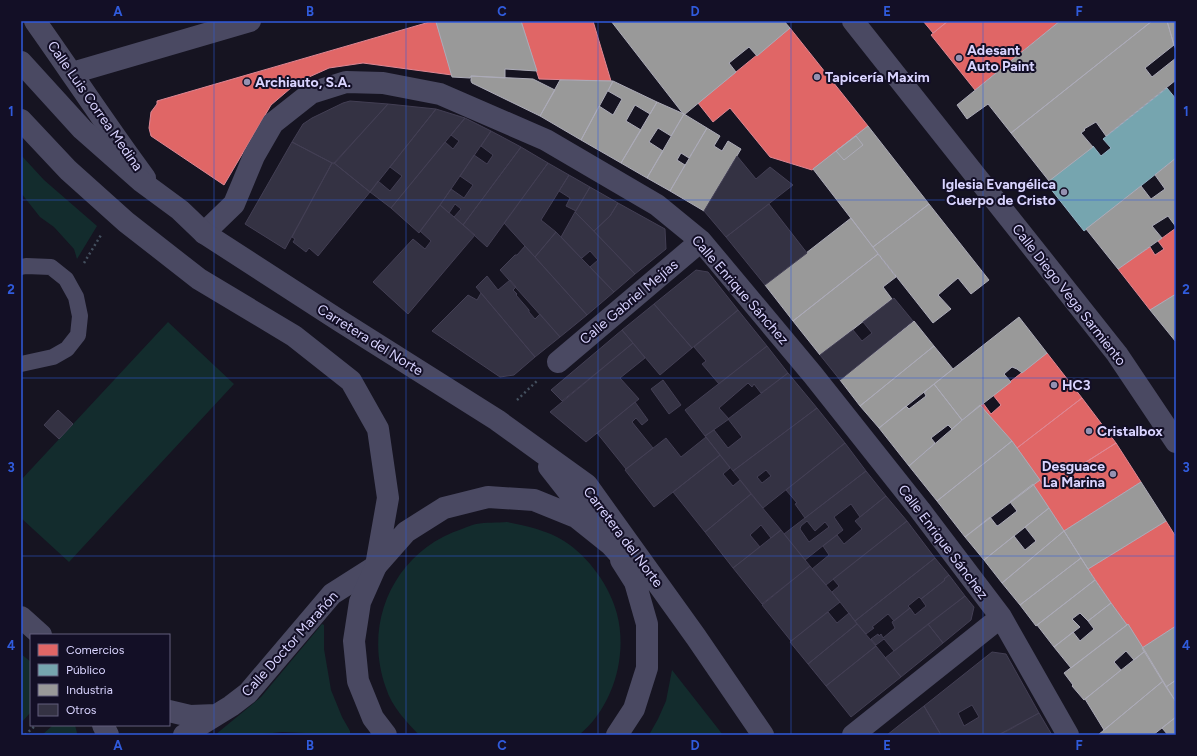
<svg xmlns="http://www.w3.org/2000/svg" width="1197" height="756" font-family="Figtree,sans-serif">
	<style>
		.green { fill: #132c2d }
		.shops { fill: #e06666; stroke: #de8794 }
		.public { fill: #76a5af; stroke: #94b3c7 }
		.industry { fill: #999; stroke: #acabb8 }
		.building { fill: #343243; stroke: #433f54; fill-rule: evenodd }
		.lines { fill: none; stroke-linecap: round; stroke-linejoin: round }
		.path { stroke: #44505f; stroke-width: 2.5; stroke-dasharray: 2 3; stroke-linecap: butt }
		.service { stroke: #4a4962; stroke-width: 16 }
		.minor { stroke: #4a4962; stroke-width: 22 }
		.tertiary { stroke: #4a4962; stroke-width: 22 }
		.grid { fill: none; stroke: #305bdc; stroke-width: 1; stroke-opacity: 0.55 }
		.poi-dot { fill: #9591b1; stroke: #130f26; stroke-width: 1.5 }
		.labels { text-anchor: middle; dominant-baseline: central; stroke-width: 4; stroke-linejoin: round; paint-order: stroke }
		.poi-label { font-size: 14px; font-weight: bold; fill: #d9d4ff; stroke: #130f26; text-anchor: start }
		.street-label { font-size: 14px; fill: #d9d4ff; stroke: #130f26 }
		.neatline { fill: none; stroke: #305bdc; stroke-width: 1.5 }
		.grid-label { font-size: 13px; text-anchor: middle; font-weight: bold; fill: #305bdc }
	</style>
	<rect width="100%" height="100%" fill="#161421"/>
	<path class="green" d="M 21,155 L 44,180 L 97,226 L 77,259 L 74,249 L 54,227 L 40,217 L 21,193 Z
		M 168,322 L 234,384 L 69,562 L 21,518 L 21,480 Z
		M 507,522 C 526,526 547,530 564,541 C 588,556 610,586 617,614 C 628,656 613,707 579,735 L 419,735 C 406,721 392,707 386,688 C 362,622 395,551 462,529 C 467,527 471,525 476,524 C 486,522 497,523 507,522 Z
		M 322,624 L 324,625 L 324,649 L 331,690 L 342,717 L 350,731 L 350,735 L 282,732 L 253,735 L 215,735 L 261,697 Z
		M 21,654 L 31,662 L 31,712 L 21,723 Z
		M 672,670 L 723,735 L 649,735 L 658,719 L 666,701 Z
		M 53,725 L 75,725 L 77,733 L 77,735 L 42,735 Z"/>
	<path class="shops" d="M 433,21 L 436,21 L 452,75 L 363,63 L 329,68 L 298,82 L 271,105 L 224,185 L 151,136 L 149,128 L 151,112 L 157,104 L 157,101 Z
		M 521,21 L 593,21 L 611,81 L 539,79 Z
		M 923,21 L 948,21 L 933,33 Z
		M 948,21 L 1060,21 L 975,90 L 931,35 Z
		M 790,28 L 868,126 L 812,170 L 770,157 L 730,108 L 713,122 L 698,103 Z
		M 1176,228 L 1176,294 L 1150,310 L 1118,269 L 1150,247 L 1155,255 L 1164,249 L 1158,241 Z
		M 1047,353 L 1082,398 L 1017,448 L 980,405 L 983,403 L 991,414 L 1001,405 L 993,395 Z
		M 1082,398 L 1116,443 L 1045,488 L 1017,448 Z
		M 1116,443 L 1141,482 L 1064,531 L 1033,484 L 1040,480 L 1045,488 Z
		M 1166,521 L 1176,537 L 1176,626 L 1142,648 L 1128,624 L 1127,625 L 1111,603 L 1088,569 Z"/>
	<path class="public" d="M 1167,88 L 1176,99 L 1176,158 L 1084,231 L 1046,183 L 1093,146 L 1101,156 L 1111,148 L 1103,139 Z"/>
	<path class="industry" d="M 441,21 L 521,21 L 537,71 L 505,69 L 505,78 L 471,76 L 470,78 L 452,77 L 436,22 Z
		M 611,21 L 784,21 L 790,28 L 757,56 L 749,47 L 729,63 L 736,72 L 684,115 Z
		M 1060,21 L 1152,21 L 1011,133 L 988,104 L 967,119 L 957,105 Z
		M 1152,21 L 1167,21 L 1174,45 L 1145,68 L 1152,77 L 1176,58 L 1176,80 L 1106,136 L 1096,122 L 1084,129 L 1085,130 L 1081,133 L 1093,147 L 1049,181 L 1011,133 Z
		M 1167,21 L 1176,21 L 1176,50 L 1174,45 Z
		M 471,76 L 533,79 L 555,90 L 540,116 L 472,83 L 471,81 Z
		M 560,80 L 613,81 L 581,140 L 540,116 Z
		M 613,81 L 657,102 L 650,114 L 635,105 L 626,121 L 641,130 L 621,163 L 581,140 L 599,106 L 613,115 L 622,99 L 608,91 Z
		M 657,102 L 684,114 L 671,136 L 658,128 L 649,142 L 663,151 L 647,178 L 621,163 Z
		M 684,114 L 707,128 L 689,158 L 681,153 L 677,160 L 685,165 L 670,191 L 647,178 Z
		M 868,126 L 929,204 L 873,247 L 813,169 Z
		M 707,128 L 720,136 L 714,146 L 722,151 L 728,141 L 741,149 L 704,211 L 670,191 Z
		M 856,136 L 863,145 L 844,160 L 836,151 Z
		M 1176,158 L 1176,227 L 1168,216 L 1152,226 L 1162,238 L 1118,269 L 1086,229 L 1141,186 L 1151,199 L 1165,189 L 1155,175 Z
		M 929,204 L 989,280 L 971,294 L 958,278 L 938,295 L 951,309 L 933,323 L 873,247 Z
		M 851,218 L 878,254 L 793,321 L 765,285 Z
		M 878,254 L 896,277 L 883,287 L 892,299 L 820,355 L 793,321 Z
		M 1176,294 L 1176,342 L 1150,310 Z
		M 1019,317 L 1047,353 L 1022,373 L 1017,369 L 1012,367 L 1004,374 L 1011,382 L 962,420 L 934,384 Z
		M 914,321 L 934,346 L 860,406 L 840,380 Z
		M 934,346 L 953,369 L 879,428 L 860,406 Z
		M 934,384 L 962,420 L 952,429 L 948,425 L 931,438 L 935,443 L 909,466 L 879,428 L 906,406 L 909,409 L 926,396 L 924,392 Z
		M 980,405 L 1012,441 L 937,501 L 909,466 Z
		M 1012,441 L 1040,480 L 965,537 L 937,501 Z
		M 1141,482 L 1166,521 L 1088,569 L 1064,531 Z
		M 1033,484 L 1049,508 L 984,560 L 965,537 L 990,517 L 997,526 L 999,525 L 1017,511 L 1010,502 Z
		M 1049,508 L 1064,531 L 1002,583 L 984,560 L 1014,536 L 1025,550 L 1036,541 L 1025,527 Z
		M 1064,531 L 1081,558 L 1020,605 L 1002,583 Z
		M 1081,558 L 1095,580 L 1036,626 L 1020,605 Z
		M 1095,580 L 1111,603 L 1088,621 L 1080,613 L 1072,619 L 1080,627 L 1054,647 L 1037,625 Z
		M 1111,603 L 1127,625 L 1071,668 L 1054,647 L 1073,632 L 1080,641 L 1094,629 L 1088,621 Z
		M 1128,624 L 1145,651 L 1134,660 L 1126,651 L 1114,662 L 1121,670 L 1084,700 L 1072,686 L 1073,685 L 1064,673 Z
		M 1176,626 L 1176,680 L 1166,687 L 1142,648 Z
		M 1145,651 L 1163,681 L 1104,730 L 1085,699 Z
		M 1176,680 L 1176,702 L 1166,687 Z
		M 1163,681 L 1176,702 L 1176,717 L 1153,735 L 1098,735 Z
		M 1176,717 L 1176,735 L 1168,735 L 1162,728 Z"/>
	<path class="building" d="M 350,101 L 388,104 L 334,164 L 292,142 L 303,124 L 312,118 L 343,103 Z
		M 388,104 L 436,109 L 370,192 L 334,163 Z
		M 436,109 L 465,118 L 391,208 L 370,192 L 378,181 L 390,191 L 402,176 L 390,167 Z
		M 465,118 L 491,131 L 440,205 L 419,233 L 391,208 L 445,142 L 453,149 L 459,141 L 451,135 Z
		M 491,131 L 521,147 L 463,225 L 454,217 L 461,209 L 455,204 L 449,213 L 440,205 L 451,189 L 464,198 L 473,185 L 460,176 L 474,155 L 487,164 L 493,155 L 481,146 Z
		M 292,142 L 332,163 L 285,249 L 245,224 Z
		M 521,147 L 548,163 L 487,247 L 463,225 Z
		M 737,156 L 756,179 L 770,167 L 793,185 L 726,237 L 704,211 Z
		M 332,163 L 334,163 L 370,192 L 318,256 L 309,248 L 306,252 L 293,242 L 295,239 L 292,237 Z
		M 548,163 L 569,175 L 541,220 L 556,232 L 535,257 L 504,223 Z
		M 569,175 L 590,187 L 576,211 L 566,206 L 570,198 L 559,191 Z
		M 590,187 L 618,203 L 610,216 L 594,231 L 575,212 Z
		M 618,203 L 665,229 L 666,249 L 635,274 L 594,231 L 610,216 Z
		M 769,204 L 807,253 L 765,285 L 726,237 Z
		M 440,205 L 475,235 L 408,314 L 373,282 L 413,239 L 425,249 L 431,241 L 420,231 Z
		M 575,212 L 635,274 L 614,292 L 590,267 L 598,260 L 590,251 L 582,258 L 581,258 L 561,237 Z
		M 556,232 L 614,292 L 587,315 L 535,257 Z
		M 525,246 L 587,315 L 560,337 L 500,270 L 515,255 L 517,255 Z
		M 696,270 L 708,272 L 738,310 L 692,348 L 654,304 Z
		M 487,276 L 498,290 L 510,280 L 516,287 L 513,290 L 517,294 L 516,295 L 529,310 L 529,312 L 535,319 L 540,314 L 560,337 L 535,357 L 476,287 Z
		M 481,293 L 535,357 L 514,375 L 500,377 L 432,331 L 468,295 L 477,300 Z
		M 894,298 L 913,321 L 840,380 L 820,355 L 853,330 L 862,341 L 872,333 L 863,322 Z
		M 654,304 L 692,348 L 660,375 L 622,330 Z
		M 738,310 L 767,346 L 719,384 L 702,364 L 706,361 L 694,347 Z
		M 622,330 L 633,343 L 562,401 L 551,390 Z
		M 633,343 L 645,358 L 620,378 L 639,399 L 586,442 L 550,412 Z
		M 767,346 L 788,373 L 761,393 L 754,384 L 752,387 L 748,383 L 719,408 L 729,419 L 705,436 L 685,410 Z
		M 788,373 L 817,408 L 733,471 L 705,436 L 714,430 L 728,448 L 742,437 L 728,419 Z
		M 663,380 L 681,405 L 669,414 L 651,389 Z
		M 635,402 L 648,420 L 642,425 L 636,418 L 632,422 L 653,448 L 626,469 L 597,433 Z
		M 817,408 L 845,443 L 763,508 L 733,471 ZM 766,470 L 771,476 L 762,483 L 757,477 Z
		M 58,410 L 73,424 L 59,439 L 44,425 Z
		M 706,437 L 720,455 L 654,507 L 625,470 L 666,438 L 681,457 Z
		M 845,443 L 866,471 L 805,518 L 795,504 L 797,503 L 786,490 Z
		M 720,455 L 730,468 L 723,474 L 733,486 L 740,480 L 751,494 L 705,532 L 673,492 Z
		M 866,471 L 886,496 L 860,517 L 851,504 L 834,517 L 843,530 L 805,560 L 784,534 ZM 807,521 L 815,531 L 825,522 L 829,527 L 809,542 L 800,529 L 801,526 Z
		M 751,494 L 781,530 L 771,538 L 761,525 L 750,535 L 760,547 L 733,568 L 705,532 Z
		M 886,496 L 907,521 L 826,585 L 812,569 L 829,555 L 823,546 L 837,535 L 844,544 L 862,529 L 855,521 Z
		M 907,521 L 935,558 L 855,621 L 832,592 L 839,586 L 833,579 Z
		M 781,530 L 810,566 L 762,604 L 733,568 Z
		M 935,558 L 949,575 L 944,579 L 945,580 L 921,599 L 919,597 L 908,606 L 910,608 L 894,621 L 888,614 L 872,627 L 874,628 L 866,634 L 855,621 Z
		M 810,566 L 840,602 L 791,641 L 762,605 Z
		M 949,575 L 965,596 L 894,651 L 884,639 L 876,645 L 871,639 L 878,634 L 879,636 L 881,634 L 883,638 L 895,628 L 892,622 L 910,608 L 915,615 L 926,606 L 921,599 L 945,580 L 944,579 Z
		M 965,596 L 974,607 L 971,620 L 943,643 L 928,624 Z
		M 828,612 L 837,623 L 849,613 L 857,624 L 808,664 L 790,642 Z
		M 857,624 L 876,646 L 826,686 L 808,664 Z
		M 928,624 L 943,643 L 901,677 L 885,658 Z
		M 876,646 L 901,677 L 851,717 L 826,686 Z
		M 992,652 L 1006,654 L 1039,713 L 998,735 L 941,735 L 924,706 ZM 972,705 L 979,717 L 964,726 L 958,713 Z
		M 924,706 L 941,735 L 887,735 L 902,723 Z
		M 1039,713 L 1052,735 L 998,735 L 1007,731 Z"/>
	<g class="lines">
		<path class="path" d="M 84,263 L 101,235
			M 517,400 L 538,380
			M 25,735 L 36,725"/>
		<path class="service" d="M 21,267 L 26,266 L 51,267 L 66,279 L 76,297 L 80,316 L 78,335 L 67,349 L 53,357 L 21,364"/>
		<path class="minor" d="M 35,21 C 72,73 107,127 145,178
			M 853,21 L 1117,354 L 1176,442
			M 72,73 L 250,21
			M 204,233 L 234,204 L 254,156 L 273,123 L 311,93 L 346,82 L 383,83 L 440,94 L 546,140 L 657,205 L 701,241 L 813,375 L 920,510 L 1001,617 L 1068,735
			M 558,362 L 701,241
			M 21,617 L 41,635
			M 169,711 L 190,716 L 216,715
			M 103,725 L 108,735
			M 184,735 L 231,706 L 248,693 L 332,594 L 376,566
			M 853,735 L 1001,617"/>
		<path class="tertiary" d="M 21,62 L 82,129 L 142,182 L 180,210 L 204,233 L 340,321 L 497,420 L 587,485 L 696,637 L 763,735
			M 21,120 L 68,170 L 126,222 L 199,279 L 294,336 L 351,381 L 378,429 L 388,498 L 376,566
			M 549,467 L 593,523
			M 386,735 L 373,718 L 358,681 L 354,641 L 360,602 L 376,566 L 406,532 L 444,508 L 488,497 L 534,500 L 576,517 L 611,545 L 634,570
			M 617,735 L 634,709 L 647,668 L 647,624 L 635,582 L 621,560"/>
	</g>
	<path class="grid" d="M 214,21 L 214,735M 406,21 L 406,735M 598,21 L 598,735M 791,21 L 791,735M 983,21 L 983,735M 21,200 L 1176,200M 21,378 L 1176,378M 21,556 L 1176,556"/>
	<g class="poi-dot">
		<circle cx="959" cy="58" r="4"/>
		<circle cx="817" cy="77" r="4"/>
		<circle cx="247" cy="82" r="4"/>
		<circle cx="1064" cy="192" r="4"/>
		<circle cx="1054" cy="385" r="4"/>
		<circle cx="1089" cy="431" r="4"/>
		<circle cx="1113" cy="474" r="4"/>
	</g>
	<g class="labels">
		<g class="poi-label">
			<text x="967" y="50">Adesant<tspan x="967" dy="16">Auto Paint</tspan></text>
			<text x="825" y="77">Tapicería Maxim</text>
			<text x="255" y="82">Archiauto, S.A.</text>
			<text x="1056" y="184" text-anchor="end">Iglesia Evangélica<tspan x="1056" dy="16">Cuerpo de Cristo</tspan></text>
			<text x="1062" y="385">HC3</text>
			<text x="1097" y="431">Cristalbox</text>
			<text x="1105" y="466" text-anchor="end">Desguace<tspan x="1105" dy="16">La Marina</tspan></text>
		</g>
		<g class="street-label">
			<text transform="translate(95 106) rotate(55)">Calle Luis Correa Medina</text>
			<text transform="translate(740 290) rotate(49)">Calle Enrique Sánchez</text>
			<text transform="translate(1069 295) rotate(52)">Calle Diego Vega Sarmiento</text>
			<text transform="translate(629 302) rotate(-40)">Calle Gabriel Mejías</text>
			<text transform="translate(370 340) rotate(32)">Carretera del Norte</text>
			<text transform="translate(623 537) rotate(53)">Carretera del Norte</text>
			<text transform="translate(943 542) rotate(53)">Calle Enrique Sánchez</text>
			<text transform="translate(290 644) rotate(-48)">Calle Doctor Marañón</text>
		</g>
	</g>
	<rect width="1197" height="756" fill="none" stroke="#130f26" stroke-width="44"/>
	<rect x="30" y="634" width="140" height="92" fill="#130f26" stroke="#625e7d"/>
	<rect x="38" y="644" width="20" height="12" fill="#e06666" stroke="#625e7d"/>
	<text x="66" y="654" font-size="12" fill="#d9d4ff">Comercios</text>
	<rect x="38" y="664" width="20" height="12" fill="#76a5af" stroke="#625e7d"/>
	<text x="66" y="674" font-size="12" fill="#d9d4ff">Público</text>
	<rect x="38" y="684" width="20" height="12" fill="#999999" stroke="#625e7d"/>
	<text x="66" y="694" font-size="12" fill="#d9d4ff">Industria</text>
	<rect x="38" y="704" width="20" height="12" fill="#343243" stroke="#625e7d"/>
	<text x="66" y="714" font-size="12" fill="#d9d4ff">Otros</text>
	<rect x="22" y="22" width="1153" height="712" class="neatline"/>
	<g class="grid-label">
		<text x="118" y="16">A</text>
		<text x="310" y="16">B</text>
		<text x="502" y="16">C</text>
		<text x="695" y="16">D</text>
		<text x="887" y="16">E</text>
		<text x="1079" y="16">F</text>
		<text x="11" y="116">1</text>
		<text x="1186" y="116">1</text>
		<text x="11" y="294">2</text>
		<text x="1186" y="294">2</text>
		<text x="11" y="472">3</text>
		<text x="1186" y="472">3</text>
		<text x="11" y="650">4</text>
		<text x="1186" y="650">4</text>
		<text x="118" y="750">A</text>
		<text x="310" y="750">B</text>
		<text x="502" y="750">C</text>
		<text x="695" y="750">D</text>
		<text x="887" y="750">E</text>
		<text x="1079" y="750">F</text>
	</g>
</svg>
